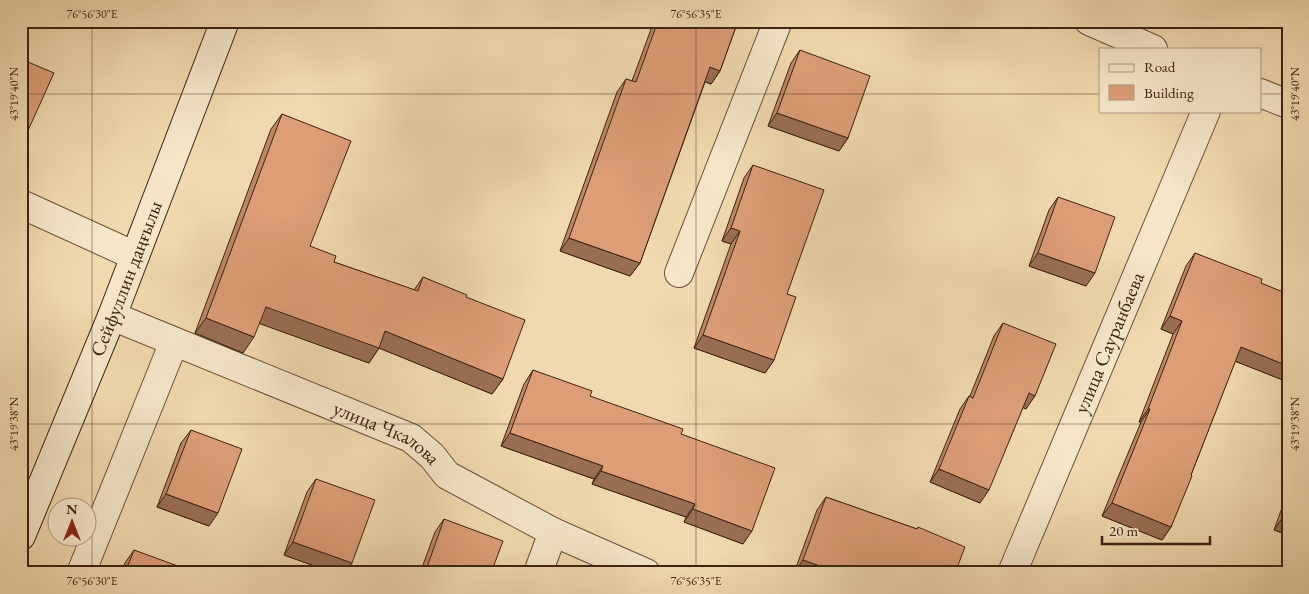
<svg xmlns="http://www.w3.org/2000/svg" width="1309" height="594" font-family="'EB Garamond',serif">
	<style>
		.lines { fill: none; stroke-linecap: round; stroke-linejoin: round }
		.minor-casing { stroke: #6a5039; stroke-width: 30 }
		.tertiary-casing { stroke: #6a5039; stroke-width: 30 }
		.secondary-casing { stroke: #3e2312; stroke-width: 30 }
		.minor { stroke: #f5e6ca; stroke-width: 28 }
		.tertiary { stroke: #f5e6ca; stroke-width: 28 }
		.secondary { stroke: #f5e6ca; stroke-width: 28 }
		.wall { fill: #bd8766; stroke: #3e2312 }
		.shaded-wall { fill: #9a6e53; stroke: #3e2312 }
		.building { fill: #dc9d77; stroke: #3e2312 }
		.ticks { fill: none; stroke: #3e2312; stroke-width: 1; stroke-opacity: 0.45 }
		.labels { text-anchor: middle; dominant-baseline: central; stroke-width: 4; stroke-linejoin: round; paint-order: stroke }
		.street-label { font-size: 20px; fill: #3e2312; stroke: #f5e6ca }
		.neatline { fill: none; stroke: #3e2312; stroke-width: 2 }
		.ticks-label { font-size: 12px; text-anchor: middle; fill: #3e2312 }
	</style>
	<rect width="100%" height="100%" fill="#f0d9ae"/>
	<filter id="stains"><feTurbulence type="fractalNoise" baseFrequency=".004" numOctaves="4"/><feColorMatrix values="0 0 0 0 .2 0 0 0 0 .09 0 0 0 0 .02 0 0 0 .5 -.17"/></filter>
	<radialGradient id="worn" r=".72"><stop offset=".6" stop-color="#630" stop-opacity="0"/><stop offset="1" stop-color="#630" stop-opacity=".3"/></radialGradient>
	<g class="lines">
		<g class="minor-casing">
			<g id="minor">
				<path d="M 21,204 L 135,256"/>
				<path d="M 679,273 L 778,21"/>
				<path id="s1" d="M 112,316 L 411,438 L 432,456 L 447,475 L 553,532 L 646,573"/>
				<path d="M 81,573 L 174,342"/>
				<path d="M 538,573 L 553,532"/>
				<path id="s2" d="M 1012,573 L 1206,111"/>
			</g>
		</g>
		<g class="tertiary-casing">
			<path id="tertiary" d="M 1089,21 L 1153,49
				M 1260,93 L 1288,104"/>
		</g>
		<g class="secondary-casing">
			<g id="secondary">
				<path id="s3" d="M 21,536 L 112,316 L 225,21"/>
			</g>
		</g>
		<use href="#minor" class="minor"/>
		<use href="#tertiary" class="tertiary"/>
		<use href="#secondary" class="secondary"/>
	</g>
	<path class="wall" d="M 654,21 L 738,21 L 720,71 L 711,84 L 705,82 L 640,263 L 630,276 L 560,251 L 617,92 L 626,79 L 632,81 Z
		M 800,50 L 848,138 L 839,151 L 768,126 L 791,63 Z
		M 282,114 L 310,246 L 334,262 L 414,290 L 423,277 L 466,297 L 503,379 L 492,394 L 379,348 L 369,363 L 259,323 L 243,353 L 195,333 L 271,129 Z
		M 753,165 L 787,294 L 774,360 L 765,373 L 694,348 L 731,244 L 722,241 L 744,178 Z
		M 1058,197 L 1086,286 L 1029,266 L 1049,210 Z
		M 1195,253 L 1261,283 L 1288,382 L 1235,361 L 1191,475 L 1171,527 L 1162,540 L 1102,516 L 1141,422 L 1139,422 L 1173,334 L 1161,329 L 1186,266 Z
		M 1003,323 L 1026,409 L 1023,407 L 980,503 L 930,482 L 960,409 L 969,396 L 970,396 L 994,336 Z
		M 533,370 L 590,396 L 743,544 L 684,522 L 686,517 L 592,484 L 594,479 L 501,446 L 524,384 Z
		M 191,430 L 209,526 L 157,507 L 181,443 Z
		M 316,479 L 352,563 L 345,573 L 334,573 L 284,555 L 307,492 Z
		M 1288,491 L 1288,535 L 1274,530 Z
		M 826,497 L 917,529 L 918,527 L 955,573 L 794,573 L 817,510 Z
		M 444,519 L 491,573 L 420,573 L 435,532 Z
		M 134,550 L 184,573 L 121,573 L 125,563 Z"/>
	<path class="shaded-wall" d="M 710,67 L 720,71 L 711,84 L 701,80 Z
		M 777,113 L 848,138 L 839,151 L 768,126 Z
		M 731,228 L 740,231 L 731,244 L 722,241 Z
		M 569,238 L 640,263 L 630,276 L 560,251 Z
		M 1038,253 L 1095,273 L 1086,286 L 1029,266 Z
		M 266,307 L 385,331 L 503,379 L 492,394 L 379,348 L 369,363 L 255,322 Z
		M 1170,316 L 1182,321 L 1173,334 L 1161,329 Z
		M 206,318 L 254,337 L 243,353 L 195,333 Z
		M 703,335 L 774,360 L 765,373 L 694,348 Z
		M 1241,347 L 1288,366 L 1288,382 L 1232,360 Z
		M 1029,393 L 1035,396 L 1026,409 L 1019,406 Z
		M 1148,409 L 1150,409 L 1141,422 L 1139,422 Z
		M 510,433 L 603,466 L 594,479 L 501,446 Z
		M 939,469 L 989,490 L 980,503 L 930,482 Z
		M 601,471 L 695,504 L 686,517 L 592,484 Z
		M 166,494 L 218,513 L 209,526 L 157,507 Z
		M 1112,503 L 1171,527 L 1162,540 L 1102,516 Z
		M 693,509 L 752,531 L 743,544 L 684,522 Z
		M 1283,517 L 1288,519 L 1288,535 L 1274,530 Z
		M 293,542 L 352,563 L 345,573 L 334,573 L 284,555 Z
		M 803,560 L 840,573 L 794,573 Z"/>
	<path class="building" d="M 658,21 L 738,21 L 720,71 L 710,67 L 640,263 L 569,238 L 626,79 L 636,82 Z
		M 800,50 L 870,76 L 848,138 L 777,113 Z
		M 21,59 L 54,73 L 21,146 Z
		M 282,114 L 351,141 L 310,246 L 336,256 L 334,262 L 418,291 L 423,277 L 467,295 L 466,297 L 525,320 L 503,379 L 385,331 L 379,348 L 266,307 L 254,337 L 206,318 Z
		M 753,165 L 824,190 L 787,294 L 796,297 L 774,360 L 703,335 L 740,231 L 731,228 Z
		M 1058,197 L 1115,217 L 1095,273 L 1038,253 Z
		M 1195,253 L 1262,279 L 1261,283 L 1288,294 L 1288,366 L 1241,347 L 1191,475 L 1192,476 L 1171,527 L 1112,503 L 1150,409 L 1148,409 L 1182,321 L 1170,316 Z
		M 1003,323 L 1056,344 L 1035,396 L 1029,393 L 989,490 L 939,469 L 969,396 L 973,398 Z
		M 533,370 L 592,391 L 590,396 L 683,429 L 681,434 L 775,468 L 752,531 L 693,509 L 695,504 L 601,471 L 603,466 L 510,433 Z
		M 191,430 L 242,449 L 218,513 L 166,494 Z
		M 316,479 L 375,500 L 352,563 L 293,542 Z
		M 826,497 L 917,529 L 918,527 L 965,547 L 955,573 L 840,573 L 803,560 Z
		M 1288,504 L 1288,519 L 1283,517 Z
		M 444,519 L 503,541 L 491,573 L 425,573 Z
		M 134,550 L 186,569 L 184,573 L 125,573 Z
		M 593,569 L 602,573 L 592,573 Z"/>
	<path class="ticks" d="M 92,21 L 92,573M 696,21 L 696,573M 21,94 L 1100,94M 1260,94 L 1288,94M 21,424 L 1288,424"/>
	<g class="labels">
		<g class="street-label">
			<text stroke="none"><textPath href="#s3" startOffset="278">Сейфуллин даңғылы</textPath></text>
			<text stroke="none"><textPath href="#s2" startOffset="250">улица Сауранбаева</textPath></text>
			<text stroke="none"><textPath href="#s1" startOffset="299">улица Чкалова</textPath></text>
		</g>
	</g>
	<rect width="1309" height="594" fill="none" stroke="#f0d9ae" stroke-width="55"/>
	<rect x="1099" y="48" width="162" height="65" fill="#f5e6ca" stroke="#ac9880"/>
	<rect x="1109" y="64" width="25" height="8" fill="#f5e6ca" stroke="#ac9880"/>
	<text x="1144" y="72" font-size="15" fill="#3e2312">Road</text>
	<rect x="1109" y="85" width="25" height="15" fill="#dc9d77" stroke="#ac9880"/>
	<text x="1144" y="98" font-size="15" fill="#3e2312">Building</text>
	<g transform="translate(72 522)"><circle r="24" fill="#f5e6ca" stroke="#ac9880"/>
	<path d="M0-4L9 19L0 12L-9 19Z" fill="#8f2418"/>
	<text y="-8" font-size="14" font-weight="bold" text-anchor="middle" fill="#3e2312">N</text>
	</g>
	<path d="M1102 536v8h108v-8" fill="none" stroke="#3e2312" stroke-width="2.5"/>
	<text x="1109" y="536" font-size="15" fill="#3e2312" stroke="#f5e6ca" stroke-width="4" paint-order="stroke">20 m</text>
	<rect x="28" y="28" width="1254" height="538" class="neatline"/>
	<g class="ticks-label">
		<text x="92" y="18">76°56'30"E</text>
		<text x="696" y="18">76°56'35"E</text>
		<text transform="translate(14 94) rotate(-90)" y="4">43°19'40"N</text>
		<text transform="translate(1295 94) rotate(-90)" y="4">43°19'40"N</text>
		<text transform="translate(14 424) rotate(-90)" y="4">43°19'38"N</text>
		<text transform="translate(1295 424) rotate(-90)" y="4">43°19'38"N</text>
		<text x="92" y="585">76°56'30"E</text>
		<text x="696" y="585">76°56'35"E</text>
	</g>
	<rect width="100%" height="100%" filter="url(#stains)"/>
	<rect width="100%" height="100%" fill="url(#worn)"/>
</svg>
